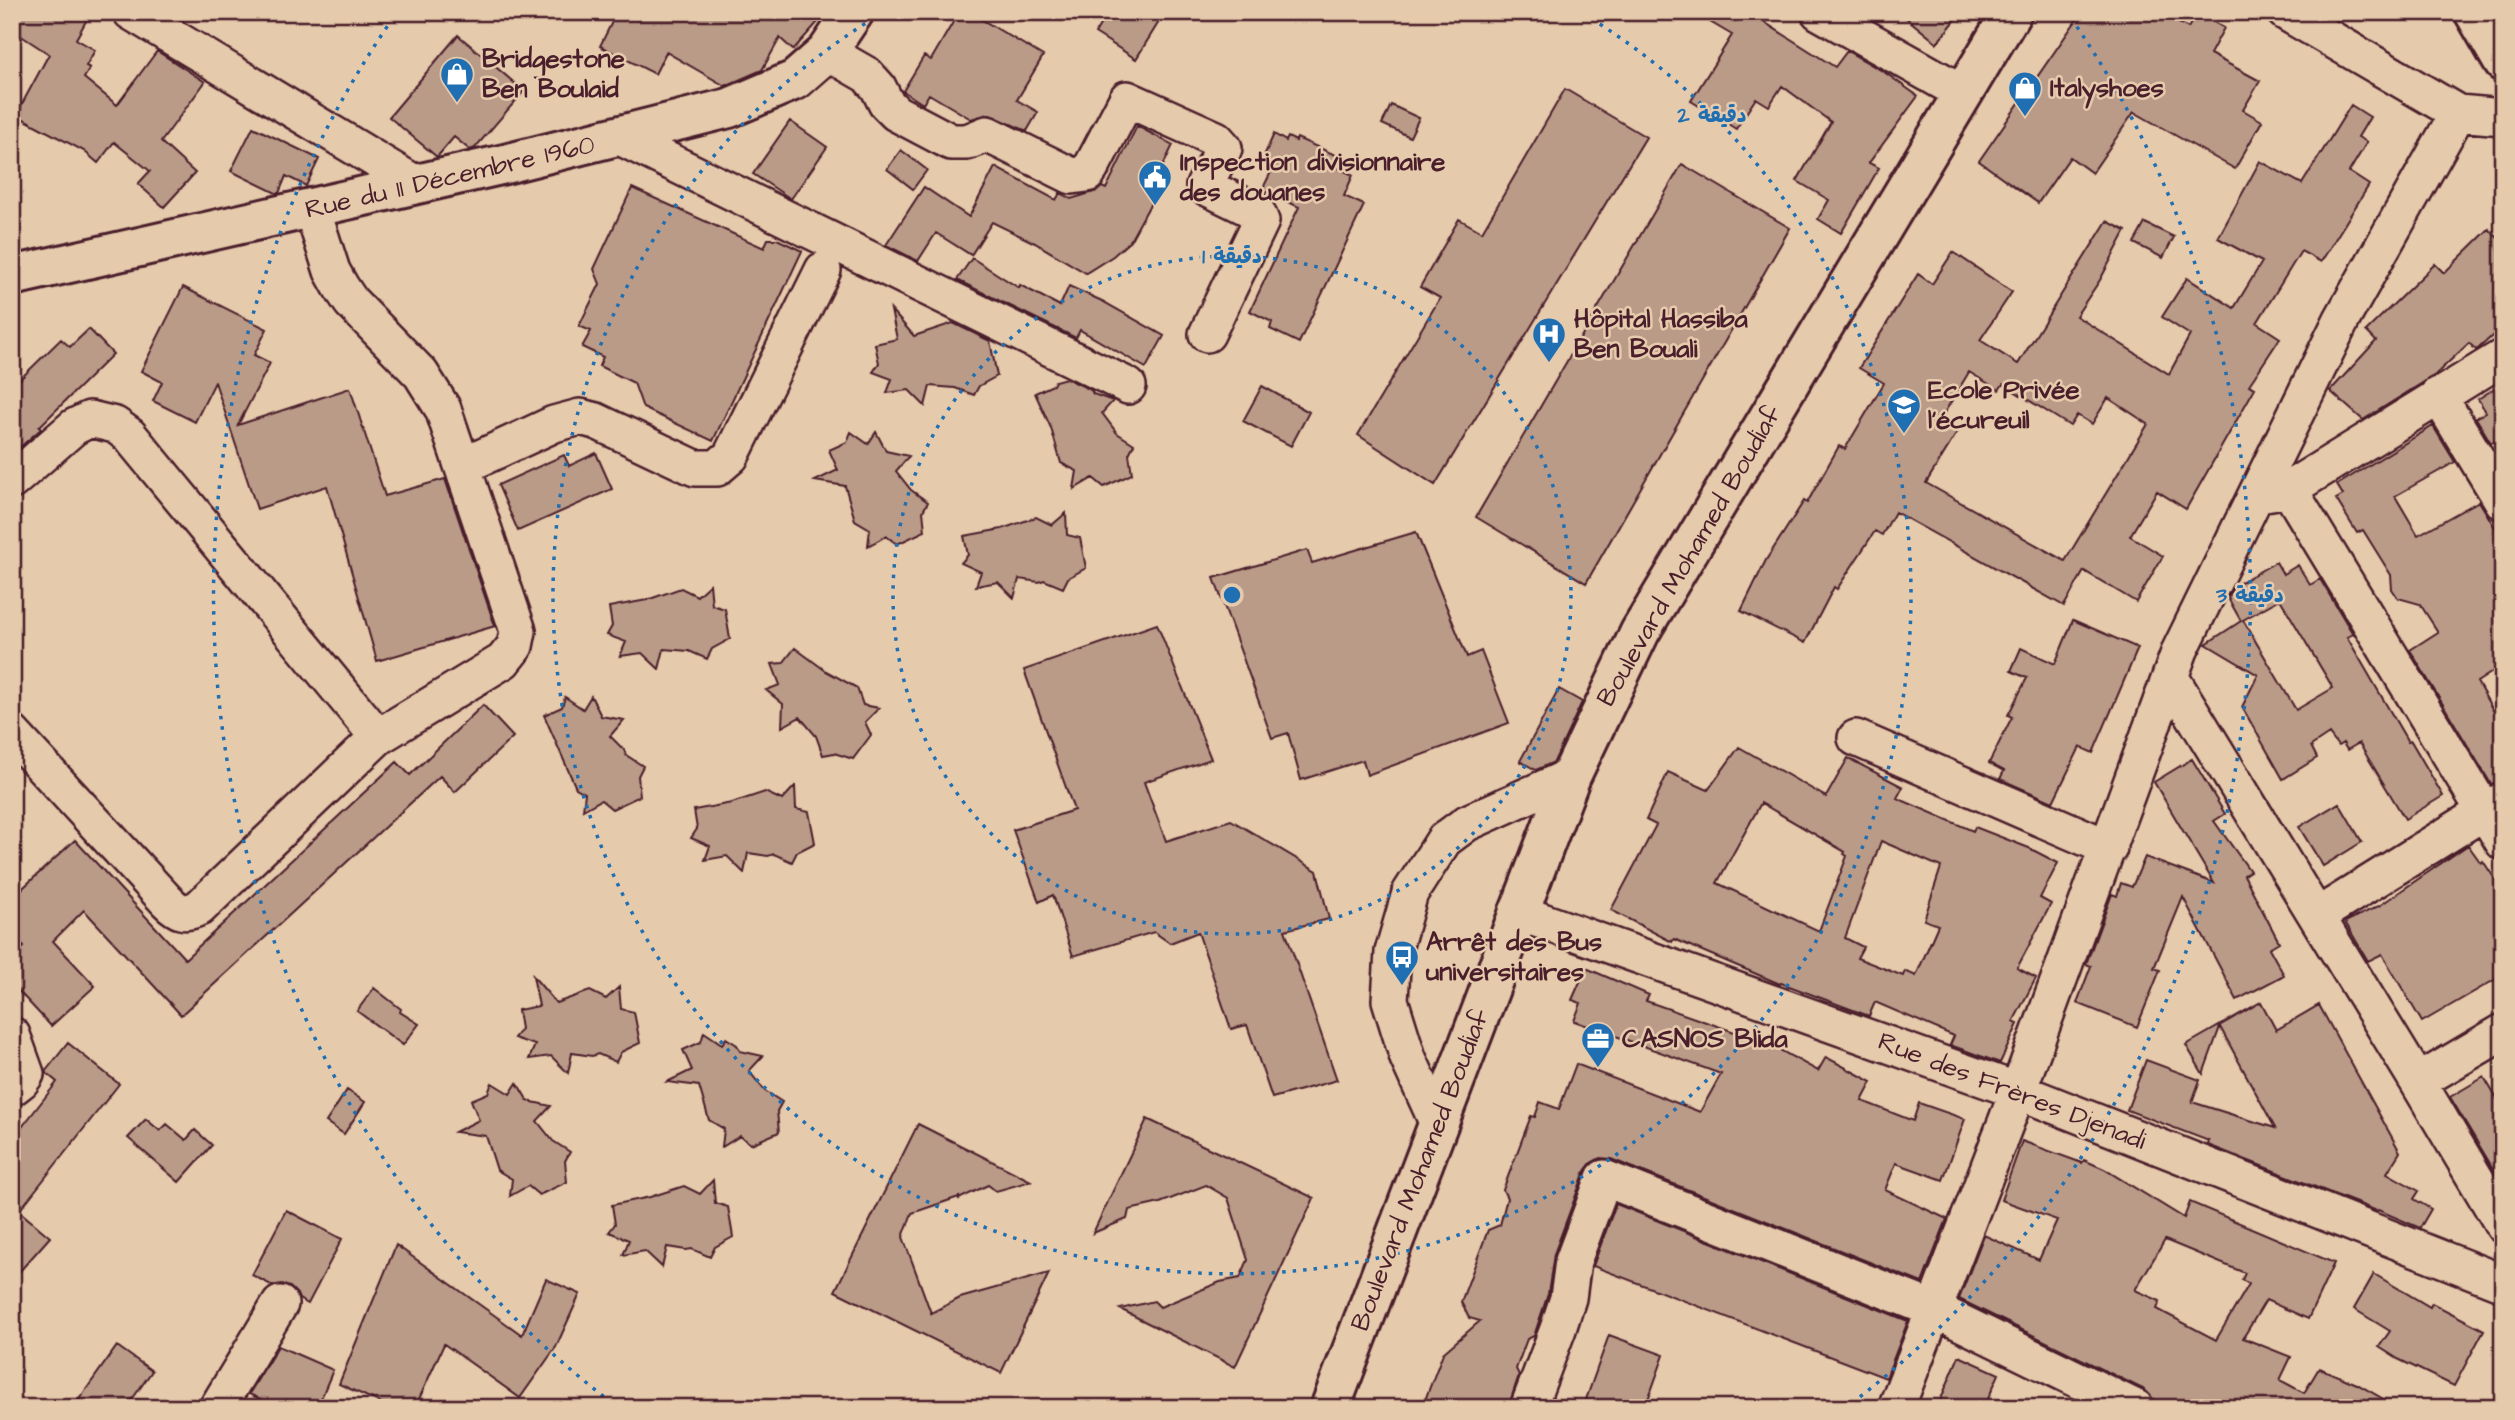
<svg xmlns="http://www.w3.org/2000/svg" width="2515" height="1420" font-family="'Architects Daughter','Playpen Sans Arabic',sans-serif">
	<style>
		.building { fill: #ba9b88; stroke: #4a1f2b; stroke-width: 2; fill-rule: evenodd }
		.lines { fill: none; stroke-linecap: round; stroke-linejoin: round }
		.minor-casing { stroke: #4a1f2b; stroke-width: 40 }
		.major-casing { stroke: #4a1f2b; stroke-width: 44 }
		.minor { stroke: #e5caac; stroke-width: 35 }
		.major { stroke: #e5caac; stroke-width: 38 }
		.ring { fill: none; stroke: #1f6fb2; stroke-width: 3.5; stroke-dasharray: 3.5 7 }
		.labels { text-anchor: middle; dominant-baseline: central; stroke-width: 5; stroke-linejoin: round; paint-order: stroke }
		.poi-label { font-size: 26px; font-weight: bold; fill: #4a1f2b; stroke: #e5caac; text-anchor: start }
		.street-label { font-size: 26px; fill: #4a1f2b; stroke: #e5caac }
		.centre { fill: #1f6fb2; stroke: #e5caac; stroke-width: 3.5 }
		.ring-label { font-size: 21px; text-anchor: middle; font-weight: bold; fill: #1f6fb2; stroke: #e5caac; stroke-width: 5; stroke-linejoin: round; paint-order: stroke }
	</style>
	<rect width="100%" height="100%" fill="#e5caac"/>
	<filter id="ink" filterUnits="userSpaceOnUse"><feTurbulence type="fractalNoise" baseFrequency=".0143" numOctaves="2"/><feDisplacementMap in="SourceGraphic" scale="14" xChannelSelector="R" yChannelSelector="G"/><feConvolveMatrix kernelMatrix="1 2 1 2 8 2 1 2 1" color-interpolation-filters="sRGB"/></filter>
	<g filter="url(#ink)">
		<path class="building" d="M 12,12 L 91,12 L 76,39 L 95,50 L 86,66 L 90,68 L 84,78 L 117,105 L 157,51 L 205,82 L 161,142 L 195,173 L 164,207 L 138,184 L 150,171 L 114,142 L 98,163 L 84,151 L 16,115 L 49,54 L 12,30 Z
			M 617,12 L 827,12 L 793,50 L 780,38 L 762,70 L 725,86 L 666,52 L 655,74 L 600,46 Z
			M 959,12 L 969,12 L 1043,56 L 1017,100 L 1038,112 L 1027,131 L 988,114 L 971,119 L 929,94 L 923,104 L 903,91 L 924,56 L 931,60 Z
			M 1108,12 L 1165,12 L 1136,59 L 1095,33 Z
			M 1693,12 L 1748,12 L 1835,67 L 1847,51 L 1884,72 L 1918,96 L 1869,163 L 1879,168 L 1841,233 L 1818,219 L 1829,200 L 1797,181 L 1831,122 L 1782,86 L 1769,106 L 1756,98 L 1736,129 L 1691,101 L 1732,35 Z
			M 1899,12 L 1962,12 L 1937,43 Z
			M 2082,12 L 2159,12 L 2188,28 L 2197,13 L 2224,28 L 2210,54 L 2260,81 L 2243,110 L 2262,121 L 2235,169 L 2134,112 L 2092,173 L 2070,157 L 2038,203 L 1979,161 Z
			M 458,35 L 524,91 L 475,148 L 470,150 L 454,137 L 437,157 L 389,117 Z
			M 1565,89 L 1646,137 L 1435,485 L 1358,435 L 1440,298 L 1420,287 L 1459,219 L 1482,232 Z
			M 1391,105 L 1419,118 L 1410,137 L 1382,124 Z
			M 2351,105 L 2370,117 L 2358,137 L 2367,142 L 2349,172 L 2369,185 L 2321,262 L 2301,251 L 2257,323 L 2280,338 L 2249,385 L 2255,388 L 2186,509 L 2157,491 L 2130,536 L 2163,556 L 2136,602 L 2084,571 L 2064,606 L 1895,512 L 1882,535 L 1875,531 L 1837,589 L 1834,587 L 1805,643 L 1741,611 L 1766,560 L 1804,501 L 1807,503 L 1839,446 L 1845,449 L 1884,383 L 1859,368 L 1918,274 L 1932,284 L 1953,252 L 2012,292 L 1980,340 L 2018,364 L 2107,221 L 2126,231 L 2100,280 L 2076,316 L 2169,374 L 2190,335 L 2162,317 L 2187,278 L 2234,308 L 2262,262 L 2218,238 L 2260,161 L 2302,184 ZM 1969,372 L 1999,390 L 2003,384 L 2070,426 L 2077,415 L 2092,424 L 2108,398 L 2148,424 L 2065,561 L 1926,483 L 1958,431 L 1940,420 Z
			M 790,121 L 827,147 L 791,199 L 753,174 Z
			M 1137,126 L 1173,145 L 1158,176 L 1164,179 L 1130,241 L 1113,256 L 1086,273 L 1035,243 L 992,222 L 971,255 L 936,233 L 918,261 L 886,245 L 924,187 L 969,217 L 995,167 L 1056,200 L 1060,193 L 1071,199 L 1097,191 L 1102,187 L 1106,189 Z
			M 253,127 L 319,159 L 306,186 L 286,176 L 279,193 L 276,193 L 231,171 Z
			M 1274,134 L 1286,141 L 1288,137 L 1296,141 L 1297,138 L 1340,157 L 1336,167 L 1353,175 L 1344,196 L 1364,205 L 1299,343 L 1270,329 L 1272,322 L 1250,311 L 1299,207 L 1262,190 L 1275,164 L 1263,158 Z
			M 901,150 L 927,170 L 913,189 L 887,169 Z
			M 1682,164 L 1790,228 L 1586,583 L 1476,517 Z
			M 632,188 L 764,248 L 768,239 L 777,239 L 802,251 L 713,441 L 643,408 L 634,383 L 599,366 L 603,357 L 582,347 L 591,331 L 579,326 L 600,284 L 594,269 Z
			M 2145,223 L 2174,237 L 2163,258 L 2134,243 Z
			M 2489,229 L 2503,243 L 2503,326 L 2479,348 L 2476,350 L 2469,343 L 2435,375 L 2363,420 L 2330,391 L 2376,341 L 2366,331 L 2435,264 L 2444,273 Z
			M 972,258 L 1019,288 L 1020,285 L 1060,306 L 1069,286 L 1102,301 L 1164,336 L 1146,368 L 1080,330 L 1076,338 L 957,280 Z
			M 183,287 L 267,329 L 254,355 L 270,363 L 238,425 L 350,388 L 385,496 L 445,479 L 495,626 L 377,661 L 327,486 L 257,509 L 215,382 L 195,422 L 153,401 L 162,382 L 141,371 Z
			M 891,310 L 914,336 L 953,323 L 990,341 L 997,376 L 979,386 L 974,395 L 955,388 L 930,386 L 925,406 L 909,390 L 887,393 L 892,379 L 873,372 L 879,363 L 875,344 L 897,339 Z
			M 89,329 L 113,354 L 39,427 L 41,429 L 12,454 L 12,387 L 61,339 L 70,347 Z
			M 1066,378 L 1091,390 L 1093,394 L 1113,401 L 1102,413 L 1117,433 L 1134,444 L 1129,454 L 1132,474 L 1104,487 L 1093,478 L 1074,489 L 1077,471 L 1061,463 L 1051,428 L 1035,393 L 1053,385 L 1055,381 Z
			M 2503,383 L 2503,441 L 2500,437 L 2491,443 L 2476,418 L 2486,412 L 2478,399 Z
			M 1262,386 L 1309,412 L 1291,446 L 1243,421 Z
			M 2433,426 L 2455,462 L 2395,496 L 2418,535 L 2479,501 L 2503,541 L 2503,665 L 2477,682 L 2503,728 L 2503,780 L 2491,784 L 2410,650 L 2438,632 L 2420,604 L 2398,598 L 2392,589 L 2391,575 L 2363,530 L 2357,533 L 2336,499 L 2343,495 L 2337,485 Z
			M 851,432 L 868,444 L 876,432 L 886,451 L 909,456 L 896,471 L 911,490 L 928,502 L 923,511 L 925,531 L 897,544 L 886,536 L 868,546 L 870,529 L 855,520 L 845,486 L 815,481 L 838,470 L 829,450 L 847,442 Z
			M 596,453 L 612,489 L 518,531 L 498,485 L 564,455 L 569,466 Z
			M 1066,513 L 1067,535 L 1080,538 L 1086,568 L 1068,578 L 1063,588 L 1044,580 L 1039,582 L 1019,579 L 1014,598 L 998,582 L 976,586 L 981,572 L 961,563 L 968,555 L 964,536 L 1002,529 L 1036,517 L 1052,525 Z
			M 1416,532 L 1467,657 L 1481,651 L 1509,723 L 1367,775 L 1363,760 L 1301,780 L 1288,733 L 1272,738 L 1214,578 L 1307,550 L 1312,563 Z
			M 2276,562 L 2283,574 L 2298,565 L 2310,585 L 2320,579 L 2353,634 L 2347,637 L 2408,742 L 2411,741 L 2443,796 L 2405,819 L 2359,743 L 2347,750 L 2343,743 L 2338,746 L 2329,734 L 2311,746 L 2317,758 L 2283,779 L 2242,707 L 2258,675 L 2206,644 L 2241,621 L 2228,598 L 2234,586 ZM 2280,599 L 2333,688 L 2296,710 L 2243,620 Z
			M 710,584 L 712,605 L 725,609 L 730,639 L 712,649 L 707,659 L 689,651 L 664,649 L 659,669 L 642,653 L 620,656 L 626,642 L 607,635 L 612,626 L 609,607 L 647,600 L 681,588 L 697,596 Z
			M 2073,620 L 2138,648 L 2093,753 L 2080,747 L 2053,802 L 2000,779 L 2004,771 L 1989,763 L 2012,717 L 2008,715 L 2027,678 L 2011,671 L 2021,648 L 2055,664 Z
			M 1157,624 L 1211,759 L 1144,782 L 1166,841 L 1231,820 L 1317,871 L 1329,919 L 1285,930 L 1337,1080 L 1272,1098 L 1247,1025 L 1231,1029 L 1198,932 L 1170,943 L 1154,932 L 1073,956 L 1053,895 L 1039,902 L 1013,830 L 1074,810 L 1024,670 Z
			M 795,648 L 826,671 L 857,688 L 863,705 L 879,708 L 865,722 L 871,735 L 853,759 L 834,753 L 823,755 L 816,736 L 800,717 L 782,727 L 783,704 L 766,690 L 780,685 L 772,664 L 783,663 Z
			M 1559,689 L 1582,702 L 1554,762 L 1536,770 L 1520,761 Z
			M 591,696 L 601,716 L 624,720 L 610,736 L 624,750 L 626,755 L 643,766 L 638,776 L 640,796 L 612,809 L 601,800 L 583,810 L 585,793 L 576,788 L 544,715 L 562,707 L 565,697 L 583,709 Z
			M 483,705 L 513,737 L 455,792 L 440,776 L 181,1015 L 84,910 L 53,941 L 95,986 L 51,1026 L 12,984 L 12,958 L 24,947 L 12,934 L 12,898 L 75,840 L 185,959 L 397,762 L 410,775 Z
			M 1739,747 L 1826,797 L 1848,758 L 1903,787 L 1897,798 L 1973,831 L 1975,827 L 2029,848 L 2058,863 L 2040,898 L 2051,904 L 2017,968 L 2036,978 L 2013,1022 L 2018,1024 L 2000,1063 L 1950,1045 L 1954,1036 L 1875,1002 L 1869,1016 L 1781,983 L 1780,984 L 1674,939 L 1672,942 L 1611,910 L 1656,825 L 1646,820 L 1668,772 L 1708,790 ZM 1761,803 L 1845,852 L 1844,854 L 1847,856 L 1819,931 L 1717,883 ZM 1881,841 L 1941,867 L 1924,920 L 1938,925 L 1916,976 L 1905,971 L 1903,976 L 1857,958 L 1863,947 L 1845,938 Z
			M 2192,759 L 2225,814 L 2214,821 L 2250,871 L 2244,875 L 2279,942 L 2269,948 L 2284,975 L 2237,1000 L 2183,897 L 2154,968 L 2160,970 L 2137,1027 L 2077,1003 L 2091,966 L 2086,964 L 2112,894 L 2117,896 L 2121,883 L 2132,887 L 2145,857 L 2214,883 L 2154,782 Z
			M 795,786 L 796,809 L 809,812 L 815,843 L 797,852 L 792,862 L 774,854 L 768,856 L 748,853 L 744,873 L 727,856 L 705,860 L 710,846 L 691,838 L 697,829 L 694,810 L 732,803 L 765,792 L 782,800 Z
			M 2339,803 L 2362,842 L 2323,866 L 2299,827 Z
			M 2468,845 L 2481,863 L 2483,861 L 2503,891 L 2503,975 L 2422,1022 L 2382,954 L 2368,961 L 2345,922 L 2379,906 Z
			M 1586,968 L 1649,995 L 1646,1001 L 1743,1035 L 1745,1031 L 1818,1071 L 1826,1057 L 1872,1082 L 1862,1101 L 1913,1121 L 1919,1103 L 1965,1119 L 1943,1180 L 1896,1163 L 1885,1190 L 1947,1219 L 1922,1283 L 1611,1159 L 1600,1158 L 1591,1163 L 1585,1171 L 1554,1254 L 1548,1294 L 1534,1336 L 1527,1339 L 1516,1369 L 1519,1375 L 1508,1408 L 1422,1408 L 1443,1353 L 1480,1321 L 1469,1318 L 1461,1302 L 1488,1230 L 1500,1225 L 1507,1198 L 1503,1190 L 1531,1116 L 1535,1117 L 1540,1102 L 1559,1109 L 1576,1064 L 1700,1112 L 1721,1074 L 1574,1021 L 1581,1003 L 1572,1000 Z
			M 533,976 L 556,1003 L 590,991 L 606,999 L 619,987 L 621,1009 L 634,1012 L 640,1043 L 621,1052 L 616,1062 L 598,1054 L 592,1056 L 572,1053 L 568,1073 L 551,1056 L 529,1059 L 535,1045 L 514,1038 L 521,1029 L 518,1010 L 539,1006 Z
			M 374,988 L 401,1009 L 400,1012 L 419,1024 L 403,1045 L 357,1011 Z
			M 2261,1002 L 2276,1030 L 2319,1005 L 2400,1152 L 2387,1173 L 2419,1191 L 2414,1199 L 2431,1209 L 2420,1228 L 2378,1210 L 2377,1211 L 2208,1145 L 2209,1141 L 2127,1110 L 2146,1060 L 2200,1080 L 2192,1102 L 2275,1128 L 2220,1027 L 2203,1074 L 2186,1045 Z
			M 704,1032 L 722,1044 L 726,1038 L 737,1045 L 740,1051 L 763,1056 L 749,1071 L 765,1091 L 782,1102 L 777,1111 L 779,1132 L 751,1144 L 740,1136 L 722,1147 L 724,1129 L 709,1120 L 699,1086 L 667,1082 L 692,1070 L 683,1050 L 701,1042 Z
			M 68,1043 L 119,1084 L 19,1211 L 50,1237 L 12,1280 L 12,1140 L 57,1082 L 45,1072 Z
			M 2484,1077 L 2503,1109 L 2503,1185 L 2450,1097 Z
			M 492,1083 L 510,1094 L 517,1083 L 528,1101 L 551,1106 L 537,1121 L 553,1141 L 570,1152 L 565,1161 L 567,1182 L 539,1195 L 528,1186 L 510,1196 L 512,1179 L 497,1170 L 486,1136 L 455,1132 L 479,1120 L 471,1100 L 488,1093 Z
			M 347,1090 L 365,1102 L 344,1134 L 326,1122 Z
			M 146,1119 L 160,1131 L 167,1124 L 186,1140 L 195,1130 L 212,1145 L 179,1182 L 128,1138 Z
			M 1147,1119 L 1314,1198 L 1235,1367 L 1120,1309 L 1154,1301 L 1160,1307 L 1220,1282 L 1240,1278 L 1248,1260 L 1228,1198 L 1206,1185 L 1160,1203 L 1129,1210 L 1127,1219 L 1093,1233 Z
			M 918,1124 L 1031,1181 L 996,1191 L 988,1185 L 959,1199 L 959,1197 L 912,1213 L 903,1237 L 931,1313 L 960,1298 L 1049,1273 L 1001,1373 L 835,1291 Z
			M 2022,1141 L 2082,1163 L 2084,1160 L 2104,1169 L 2184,1218 L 2190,1202 L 2334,1263 L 2308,1319 L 2266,1300 L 2243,1338 L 2291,1357 L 2280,1380 L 2304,1393 L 2319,1368 L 2357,1384 L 2399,1408 L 2169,1408 L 2154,1400 L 2145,1390 L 1959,1299 L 1984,1235 L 2039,1260 L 2057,1220 L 2001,1200 ZM 2165,1240 L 2245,1273 L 2242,1280 L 2249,1284 L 2216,1340 L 2157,1309 L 2160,1301 L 2135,1290 Z
			M 713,1180 L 715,1203 L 728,1207 L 733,1237 L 715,1247 L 710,1257 L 692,1249 L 686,1250 L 667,1247 L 662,1267 L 645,1251 L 623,1255 L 629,1240 L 609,1232 L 615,1224 L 612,1205 L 650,1197 L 684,1186 L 700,1194 Z
			M 1616,1204 L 1908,1321 L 1886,1378 L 1593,1266 Z
			M 286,1210 L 342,1239 L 308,1304 L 299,1299 L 297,1294 L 290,1287 L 281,1284 L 273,1286 L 252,1275 Z
			M 396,1245 L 522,1335 L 546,1279 L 580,1294 L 556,1347 L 520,1398 L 444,1344 L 415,1408 L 392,1408 L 339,1384 Z
			M 2374,1274 L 2430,1307 L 2432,1303 L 2484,1330 L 2454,1386 L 2398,1359 L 2379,1347 L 2390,1331 L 2354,1309 Z
			M 1609,1335 L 1664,1355 L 1645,1408 L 1583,1408 Z
			M 117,1346 L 152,1371 L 126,1408 L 73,1408 Z
			M 278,1346 L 333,1370 L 317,1408 L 281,1408 L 249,1394 Z
			M 1959,1356 L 1999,1374 L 1984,1408 L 1937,1408 Z"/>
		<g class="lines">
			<g class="minor-casing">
				<path id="minor" d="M 131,12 L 416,184
					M 1819,12 L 1963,93
					M 2285,12 L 2458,113 L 2503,117
					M 827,52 L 867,75 L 878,87 L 886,103 L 896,113 L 951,142 L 967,142 L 987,134 L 1072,176 L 1087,174 L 1091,168 L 1127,99 L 1216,139 L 1224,148 L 1204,186 L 1257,212 L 1261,221 L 1207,334
					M 620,137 L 1128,386
					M 2438,395 L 2503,502
					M 463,466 L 554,424 L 580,417 L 596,421 L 695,468 L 717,468 L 731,456 L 823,270
					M 12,481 L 74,427 L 90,419 L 115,425 L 129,435 L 378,737
					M 2289,489 L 2503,842
					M 2265,493 L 2289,489 L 2503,357
					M 2171,678 L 2418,1082 L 2503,1225
					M 12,733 L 167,901 C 178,912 184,915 199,908 L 378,737 L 503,661 L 515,646 L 518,631 L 443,409 L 421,374 L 351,302 L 341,287 L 332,271 L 312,209
					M 1856,738 L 2109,848
					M 1517,912 L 2018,1091 L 2503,1283
					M 2317,916 L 2503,800
					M 12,1035 L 26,1074 L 21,1081 L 12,1088
					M 2418,1082 L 2503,1032
					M 1438,1124 L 1408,1058 L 1390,1000 L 1393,952 L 1410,893 L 1444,840 L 1467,823 L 1571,776
					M 217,1408 L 280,1304
					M 1528,1408 L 1558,1329 L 1568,1298 L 1573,1261 L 1604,1178 L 1935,1310 L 2136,1408
					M 1896,1408 L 2018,1091 L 2180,650 L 2342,319 L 2458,113"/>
			</g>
			<g class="major-casing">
				<path id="major" d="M 2474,12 L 2503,62
					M 12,276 L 505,164 L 729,108 L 795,80 L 827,52 L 854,12
					M 1330,1408 L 1571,776 L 1640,632 L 2012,12"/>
			</g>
			<use href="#minor" class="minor"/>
			<use href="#major" class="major"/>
		</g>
	</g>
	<g class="ring">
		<circle cx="1232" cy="595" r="339"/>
		<path d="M1582 13A679 679 0 1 1 882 13"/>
		<path d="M612 1403A1018 1018 0 0 1 393 18M2071 18A1018 1018 0 0 1 1852 1403"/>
	</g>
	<defs>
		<g id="shop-pin" transform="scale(1.75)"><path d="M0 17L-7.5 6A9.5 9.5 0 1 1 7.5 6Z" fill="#1f6fb2" stroke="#e5caac"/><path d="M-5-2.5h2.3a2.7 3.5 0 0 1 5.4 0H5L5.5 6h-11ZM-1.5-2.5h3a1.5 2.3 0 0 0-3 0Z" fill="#fff"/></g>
		<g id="civic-pin" transform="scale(1.75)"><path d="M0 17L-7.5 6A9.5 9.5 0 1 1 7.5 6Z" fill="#1f6fb2" stroke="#e5caac"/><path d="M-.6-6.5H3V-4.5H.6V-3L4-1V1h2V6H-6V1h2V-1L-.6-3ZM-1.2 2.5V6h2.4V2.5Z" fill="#fff"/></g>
		<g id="hospital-pin" transform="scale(1.75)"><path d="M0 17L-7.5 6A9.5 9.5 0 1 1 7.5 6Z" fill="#1f6fb2" stroke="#e5caac"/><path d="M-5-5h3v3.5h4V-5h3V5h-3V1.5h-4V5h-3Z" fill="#fff"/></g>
		<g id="school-pin" transform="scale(1.75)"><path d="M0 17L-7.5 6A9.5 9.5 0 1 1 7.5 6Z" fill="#1f6fb2" stroke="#e5caac"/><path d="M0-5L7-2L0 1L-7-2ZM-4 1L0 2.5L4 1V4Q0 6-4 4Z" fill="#fff"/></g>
		<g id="bus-pin" transform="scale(1.75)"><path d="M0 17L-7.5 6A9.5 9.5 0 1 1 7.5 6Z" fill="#1f6fb2" stroke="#e5caac"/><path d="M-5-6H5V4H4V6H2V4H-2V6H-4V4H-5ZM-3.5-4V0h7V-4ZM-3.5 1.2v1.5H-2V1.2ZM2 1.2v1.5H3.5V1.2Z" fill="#fff"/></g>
		<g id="office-pin" transform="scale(1.75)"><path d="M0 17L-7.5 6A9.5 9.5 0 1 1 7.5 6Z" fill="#1f6fb2" stroke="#e5caac"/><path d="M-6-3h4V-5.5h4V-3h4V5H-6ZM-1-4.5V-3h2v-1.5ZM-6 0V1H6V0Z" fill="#fff"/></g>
	</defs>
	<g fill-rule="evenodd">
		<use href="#shop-pin" x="457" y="74"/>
		<use href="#shop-pin" x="2025" y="88"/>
		<use href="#civic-pin" x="1155" y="177"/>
		<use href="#hospital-pin" x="1549" y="334"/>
		<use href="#school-pin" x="1904" y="405"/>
		<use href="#bus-pin" x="1402" y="957"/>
		<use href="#office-pin" x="1598" y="1039"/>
	</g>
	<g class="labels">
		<g class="poi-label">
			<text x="482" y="59">Bridgestone<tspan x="482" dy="30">Ben Boulaid</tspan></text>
			<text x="2050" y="88">Italyshoes</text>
			<text x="1180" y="162">Inspection divisionnaire<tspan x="1180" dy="30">des douanes</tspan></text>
			<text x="1574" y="319">Hôpital Hassiba<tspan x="1574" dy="30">Ben Bouali</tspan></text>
			<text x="1928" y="390">Ecole Privée<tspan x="1928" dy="30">l'écureuil</tspan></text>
			<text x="1426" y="942">Arrêt des Bus<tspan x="1426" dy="30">universitaires</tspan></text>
			<text x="1622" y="1039">CASNOS Blida</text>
		</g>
		<g class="street-label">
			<text transform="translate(450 177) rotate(-13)">Rue du 11 Décembre 1960</text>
			<text transform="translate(1689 556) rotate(-60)">Boulevard Mohamed Boudiaf</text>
			<text transform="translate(2012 1091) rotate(21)">Rue des Frères Djenadi</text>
			<text transform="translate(1420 1170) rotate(-69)">Boulevard Mohamed Boudiaf</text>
		</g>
	</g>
	<circle cx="1232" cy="595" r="10" class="centre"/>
	<g class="ring-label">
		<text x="1712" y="122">2 دقيقة</text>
		<text x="1232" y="263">1 دقيقة</text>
		<text x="2250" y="602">3 دقيقة</text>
	</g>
	<rect width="2515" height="1420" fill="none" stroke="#e5caac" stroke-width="42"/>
	<rect x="21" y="21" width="2473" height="1378" fill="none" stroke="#4a1f2b" stroke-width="2.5" filter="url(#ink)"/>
</svg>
